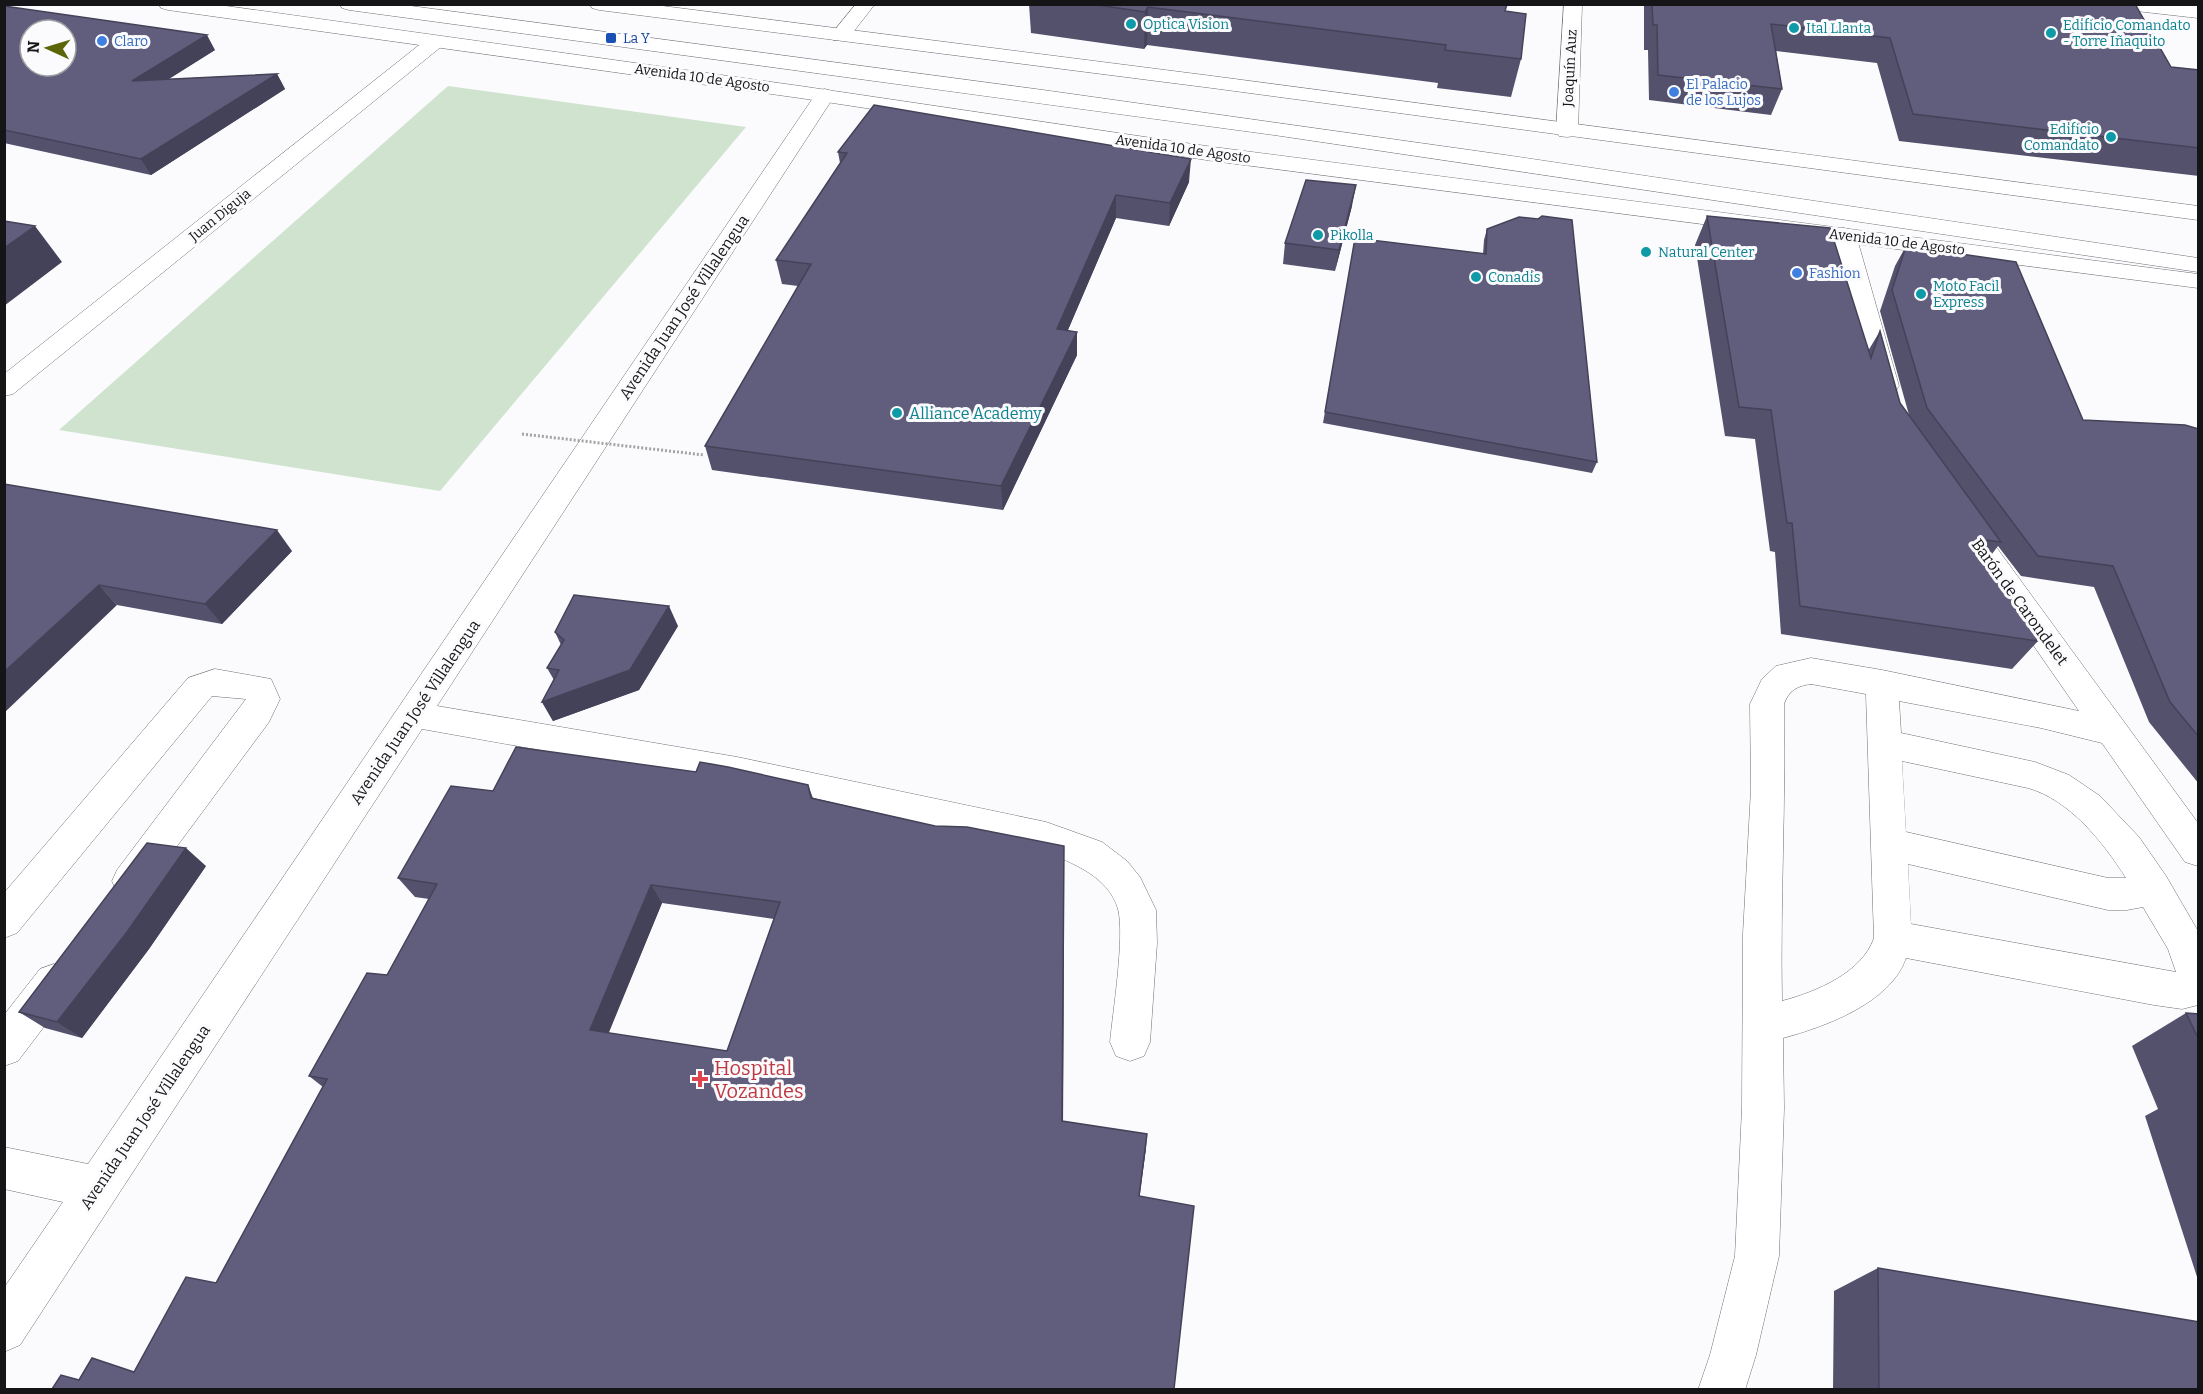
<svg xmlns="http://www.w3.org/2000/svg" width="2203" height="1394" font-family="Bitter,serif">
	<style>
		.green { fill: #cfe3ce }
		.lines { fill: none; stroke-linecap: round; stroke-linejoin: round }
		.minor-casing { stroke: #6f6f75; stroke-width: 1 }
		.major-casing { stroke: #6f6f75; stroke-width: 1 }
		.minor { fill: #fff; fill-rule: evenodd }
		.major { fill: #fff; fill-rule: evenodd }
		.path-bridge { stroke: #a3a3a6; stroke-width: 3; stroke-dasharray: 2 2; stroke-linecap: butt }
		.wall { fill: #53516c; fill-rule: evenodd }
		.shaded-wall { fill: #444258 }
		.building { fill: #615e7d; stroke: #444258; stroke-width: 1.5; fill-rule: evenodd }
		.culture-dot { fill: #0f9aa8; stroke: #fbfbfe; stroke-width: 2 }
		.transit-dot { fill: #1a4fb4; stroke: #fbfbfe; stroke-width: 2 }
		.shop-dot { fill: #3f7fe0; stroke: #fbfbfe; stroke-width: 2 }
		.health-dot { fill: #e0444e; stroke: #fbfbfe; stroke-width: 2 }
		.labels { text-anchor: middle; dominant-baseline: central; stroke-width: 6; stroke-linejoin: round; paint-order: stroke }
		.far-culture-label { font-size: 14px; fill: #0d838f; stroke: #fbfbfe; text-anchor: start }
		.far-transit-label { font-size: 14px; fill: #164399; stroke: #fbfbfe; text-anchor: start }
		.far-shop-label { font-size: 14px; fill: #366cbe; stroke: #fbfbfe; text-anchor: start }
		.far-street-label { font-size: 14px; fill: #151518; stroke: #fbfbfe }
		.street-label { font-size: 16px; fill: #151518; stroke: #fbfbfe }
		.culture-label { font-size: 16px; fill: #0d838f; stroke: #fbfbfe; text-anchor: start }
		.near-health-label { font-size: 20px; fill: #be3a42; stroke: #fbfbfe; text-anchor: start }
	</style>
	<rect width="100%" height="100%" fill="#fbfbfe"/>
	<path class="green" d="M 448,86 L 746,127 L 440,491 L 59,430 Z"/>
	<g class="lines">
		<g class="minor-casing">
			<path id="minor" d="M 340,4 L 396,4 L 1043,90 L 1505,155 L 2198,258 L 2198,272 L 1274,135 L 349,10 L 342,8 Z
				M 856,4 L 875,4 L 847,40 L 833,40 L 830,36 Z
				M 1564,4 L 1582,4 L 1578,131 L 1575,136 L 1567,137 L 1559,136 L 1556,131 Z
				M 2118,4 L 2198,6 L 2198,18 L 2127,10 L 2120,8 Z
				M 435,36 L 442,38 L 445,42 L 442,46 L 13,394 L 4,396 L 4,374 L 428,38 Z
				M 825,89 L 832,91 L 835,95 L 437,706 L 737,757 L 1046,822 L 1102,842 L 1127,861 L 1140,877 L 1156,910 L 1157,943 L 1150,1042 L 1144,1056 L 1130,1061 L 1116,1056 L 1110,1042 C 1113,1011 1125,936 1118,909 C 1109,877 1072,862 1044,852 L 737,785 L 422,729 L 20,1345 L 4,1352 L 4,1288 L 63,1202 L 4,1189 L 4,1147 L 88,1164 L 815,95 L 818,91 Z
				M 1844,228 L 1852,230 L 1856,235 L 1899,386 L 1895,392 L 1886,394 L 1877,392 L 1873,386 L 1832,235 L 1836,230 Z
				M 1962,511 L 1972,514 L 2198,823 L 2198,866 L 2185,862 L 2102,743 L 2041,728 L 1899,701 L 1901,733 L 2035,762 L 2069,775 L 2100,796 L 2139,837 L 2166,876 L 2198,931 L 2198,1005 L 2182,1009 L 2154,1005 L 1906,958 C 1891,1003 1824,1027 1783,1038 L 1784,1108 L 1779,1256 L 1756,1355 L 1745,1390 L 1698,1390 L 1710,1355 L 1735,1256 L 1742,1108 L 1743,934 L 1751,789 L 1750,704 L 1762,679 L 1776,666 L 1811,658 L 1882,670 L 2079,711 L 1947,521 L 1952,514 ZM 1811,684 L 1866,694 L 1874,938 C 1862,973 1816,992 1782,1001 C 1780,902 1786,803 1784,704 C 1789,690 1797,686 1811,684 ZM 1902,761 L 2028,788 C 2070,800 2103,842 2126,878 L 2108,878 L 1906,832 ZM 1908,864 L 2108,910 L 2127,910 L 2143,907 L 2168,949 L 2176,972 L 1911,924 Z
				M 215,669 L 271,679 L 280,699 L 269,722 L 143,892 L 130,897 L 117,892 L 112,881 L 117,870 L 246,699 L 212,696 L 17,933 L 4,938 L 4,893 L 188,678 Z
				M 54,964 L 68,969 L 73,982 L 68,995 L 18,1061 L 4,1066 L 4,1015 L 40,969 Z"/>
		</g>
		<g class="major-casing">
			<path id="major" d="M 159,4 L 212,4 L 800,86 L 1213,147 L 2198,274 L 2198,288 L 1213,161 L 800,98 L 168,10 L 161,8 Z
				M 590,4 L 647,4 L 1212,76 L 2198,206 L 2198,220 L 1212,88 L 599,10 L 592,8 Z"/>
		</g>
		<use href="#minor" class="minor"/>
		<use href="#major" class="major"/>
		<path class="path-bridge" d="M 522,434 L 704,455"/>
	</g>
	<path class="wall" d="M 1029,4 L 1507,4 L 1505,11 L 1521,59 L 1511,97 L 1437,88 L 1438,83 L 1147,45 L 1144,49 L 1031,33 Z
		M 1644,4 L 2135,4 L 2171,67 L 2199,70 L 2199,176 L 1899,141 L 1877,63 L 1776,51 L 1782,89 L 1771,115 L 1649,100 L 1648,50 L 1644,50 Z
		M 4,6 L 215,50 L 169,79 L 277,74 L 285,89 L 151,175 L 4,143 Z
		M 838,152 L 1189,182 L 1169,226 L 1116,218 L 1068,330 L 1077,355 L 1003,510 L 712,470 L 705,446 L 798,286 L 782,284 L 776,260 L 840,163 Z
		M 1352,206 L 1335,271 L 1283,264 L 1285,243 Z
		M 1707,216 L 1868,351 L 1880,331 L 1900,403 L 1909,415 L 1880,311 L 1895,266 L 1906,246 L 2083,420 L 2199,429 L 2199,784 L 2149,722 L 2094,587 L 2021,576 L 1998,546 L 1989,558 L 2038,641 L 2012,669 L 1781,634 L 1775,552 L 1770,551 L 1755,439 L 1725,436 L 1695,245 Z
		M 1487,229 L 1597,462 L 1592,473 L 1323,423 L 1355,238 L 1483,254 L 1484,240 Z
		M 4,484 L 292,551 L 222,624 L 117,605 Z
		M 678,626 L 639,690 L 553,721 L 542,702 L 554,680 L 547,668 L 561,645 L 555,632 Z
		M 696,772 L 808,785 L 813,798 L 935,826 L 1064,846 L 1064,865 L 1063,1121 L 1146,1148 L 1139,1196 L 1174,1389 L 79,1380 L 135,1372 L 216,1283 L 323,1087 L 309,1076 L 387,975 L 429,899 L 415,897 L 398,878 L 493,791 ZM 662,903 L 774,919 L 727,1051 L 608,1033 Z
		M 206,866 L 149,949 L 82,1038 L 45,1028 L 19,1012 Z
		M 2186,1013 L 2199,1040 L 2199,1283 L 2145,1116 L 2158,1109 L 2132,1046 Z
		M 1878,1268 L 2199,1389 L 1833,1389 L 1834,1291 Z"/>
	<path class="shaded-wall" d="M 1148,7 L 1147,45 L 1144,49 L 1145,12 Z
		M 207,35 L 215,50 L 141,96 L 132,81 Z
		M 277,74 L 285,89 L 151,175 L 141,159 Z
		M 1191,159 L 1189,182 L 1169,226 L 1170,203 Z
		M 1356,185 L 1352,206 L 1335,271 L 1339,250 Z
		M 1116,195 L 1116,218 L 1058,353 L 1057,329 Z
		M 35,226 L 62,262 L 4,306 L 4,248 Z
		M 1077,332 L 1077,355 L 1003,510 L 1001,486 Z
		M 277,530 L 292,551 L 222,624 L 205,604 Z
		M 99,585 L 117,605 L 4,713 L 4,672 Z
		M 669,606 L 678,626 L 639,690 L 553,721 L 542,702 Z
		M 1064,846 L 1064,865 L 1063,1136 L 1062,1121 Z
		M 186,848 L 206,866 L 149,949 L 82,1038 L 57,1022 Z
		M 651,885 L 662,903 L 603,1047 L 590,1030 Z
		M 1147,1134 L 1146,1148 L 1138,1209 L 1139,1196 Z"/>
	<path class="building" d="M 1091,4 L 1507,4 L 1505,11 L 1526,14 L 1521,59 L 1445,50 L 1446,45 L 1148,7 L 1145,12 Z
		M 1652,4 L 2135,4 L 2171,67 L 2199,70 L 2199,148 L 1913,114 L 1890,38 L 1771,24 L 1782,89 L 1658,75 L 1657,25 L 1653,25 Z
		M 4,6 L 207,35 L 132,81 L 277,74 L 141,159 L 4,130 ZM 30,30 L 66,30 L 66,66 L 30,66 Z
		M 874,105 L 1191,159 L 1170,203 L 1116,195 L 1057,329 L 1077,332 L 1001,486 L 705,446 L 811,264 L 776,260 L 847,153 L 838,152 Z
		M 1306,180 L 1356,185 L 1339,250 L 1285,243 Z
		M 1542,216 L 1572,220 L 1597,462 L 1325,412 L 1355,238 L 1486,254 L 1487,229 L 1519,217 L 1538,219 Z
		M 1707,216 L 1830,228 L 1871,358 L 1880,331 L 1900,403 L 2001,542 L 1977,539 L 2038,641 L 1800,606 L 1792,523 L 1787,523 L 1771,410 L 1739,407 Z
		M 4,221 L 35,226 L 4,248 Z
		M 1906,246 L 2016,262 L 2083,420 L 2185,425 L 2199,429 L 2199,737 L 2170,702 L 2113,566 L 2038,556 L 1927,408 L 1892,290 Z
		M 4,484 L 277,530 L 205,604 L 99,585 L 4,672 Z
		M 574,595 L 669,606 L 630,670 L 542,702 L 559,670 L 547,668 L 564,640 L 555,632 Z
		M 516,747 L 696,772 L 700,762 L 728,767 L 808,785 L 811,798 L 935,826 L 967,827 L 1064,846 L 1062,1121 L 1147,1134 L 1139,1196 L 1194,1206 L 1174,1389 L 52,1389 L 61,1375 L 79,1380 L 92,1358 L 134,1372 L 186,1277 L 216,1283 L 327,1079 L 309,1076 L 367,973 L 387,975 L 437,884 L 398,878 L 451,786 L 493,791 ZM 651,885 L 780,902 L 727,1051 L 590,1030 Z
		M 147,843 L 186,848 L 127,932 L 57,1022 L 19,1012 Z
		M 2186,1013 L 2199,1014 L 2199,1040 Z
		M 1878,1268 L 2199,1322 L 2199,1389 L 1879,1389 Z"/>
	<g class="culture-dot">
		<circle cx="1131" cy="24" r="6"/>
		<circle cx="1794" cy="28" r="6"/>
		<circle cx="2051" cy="33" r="6"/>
		<circle cx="2111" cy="137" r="6"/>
		<circle cx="1318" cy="235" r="6"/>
		<circle cx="1646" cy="252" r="6"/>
		<circle cx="1476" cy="277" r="6"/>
		<circle cx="1921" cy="294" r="6"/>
		<circle cx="897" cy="413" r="6"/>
	</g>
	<rect class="transit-dot" x="605" y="32" width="12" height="12" rx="3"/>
	<g class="shop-dot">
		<circle cx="102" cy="41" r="6"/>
		<circle cx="1674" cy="92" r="6"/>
		<circle cx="1797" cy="273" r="6"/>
	</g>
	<path class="health-dot" d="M697 1070h6v6h6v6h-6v6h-6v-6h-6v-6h6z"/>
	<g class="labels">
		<g class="far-culture-label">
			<text x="1143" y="24">Optica Vision</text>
			<text x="2063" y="25">Edificio Comandato<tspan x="2063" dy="16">- Torre Iñaquito</tspan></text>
			<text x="1806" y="28">Ital Llanta</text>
			<text x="2099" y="129" text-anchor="end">Edificio<tspan x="2099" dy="16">Comandato</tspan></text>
			<text x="1330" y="235">Pikolla</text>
			<text x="1658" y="252">Natural Center</text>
			<text x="1488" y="277">Conadis</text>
			<text x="1933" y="286">Moto Facil<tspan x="1933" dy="16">Express</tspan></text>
		</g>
		<g class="far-transit-label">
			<text x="623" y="38">La Y</text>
		</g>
		<g class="far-shop-label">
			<text x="114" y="41">Claro</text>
			<text x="1686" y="84">El Palacio<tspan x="1686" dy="16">de los Lujos</tspan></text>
			<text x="1809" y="273">Fashion</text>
		</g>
		<g class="far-street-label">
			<text transform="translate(1570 68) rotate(-87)">Joaquín Auz</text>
			<text transform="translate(702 78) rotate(8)">Avenida 10 de Agosto</text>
			<text transform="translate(1183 149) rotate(8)">Avenida 10 de Agosto</text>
			<text transform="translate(220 215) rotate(-39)">Juan Diguja</text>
			<text transform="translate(1897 242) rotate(7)">Avenida 10 de Agosto</text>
		</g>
		<g class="street-label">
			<text transform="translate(684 307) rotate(-56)">Avenida Juan José Villalengua</text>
			<text transform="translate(2020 602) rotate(54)">Barón de Carondelet</text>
			<text transform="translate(415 712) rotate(-56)">Avenida Juan José Villalengua</text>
			<text transform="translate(145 1117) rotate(-56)">Avenida Juan José Villalengua</text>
		</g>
		<g class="culture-label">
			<text x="909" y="413">Alliance Academy</text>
		</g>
		<g class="near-health-label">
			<text x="714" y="1068">Hospital<tspan x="714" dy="23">Vozandes</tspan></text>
		</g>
	</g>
	<rect width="2203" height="1394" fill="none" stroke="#151518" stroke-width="12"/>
	<g transform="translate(48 48) rotate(274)"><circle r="28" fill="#fbfbfe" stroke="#9f9fa2" stroke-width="1.5"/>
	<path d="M0-4.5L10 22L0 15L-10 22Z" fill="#5c6609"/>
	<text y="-9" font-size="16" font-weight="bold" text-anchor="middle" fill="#151518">N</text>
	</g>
</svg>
